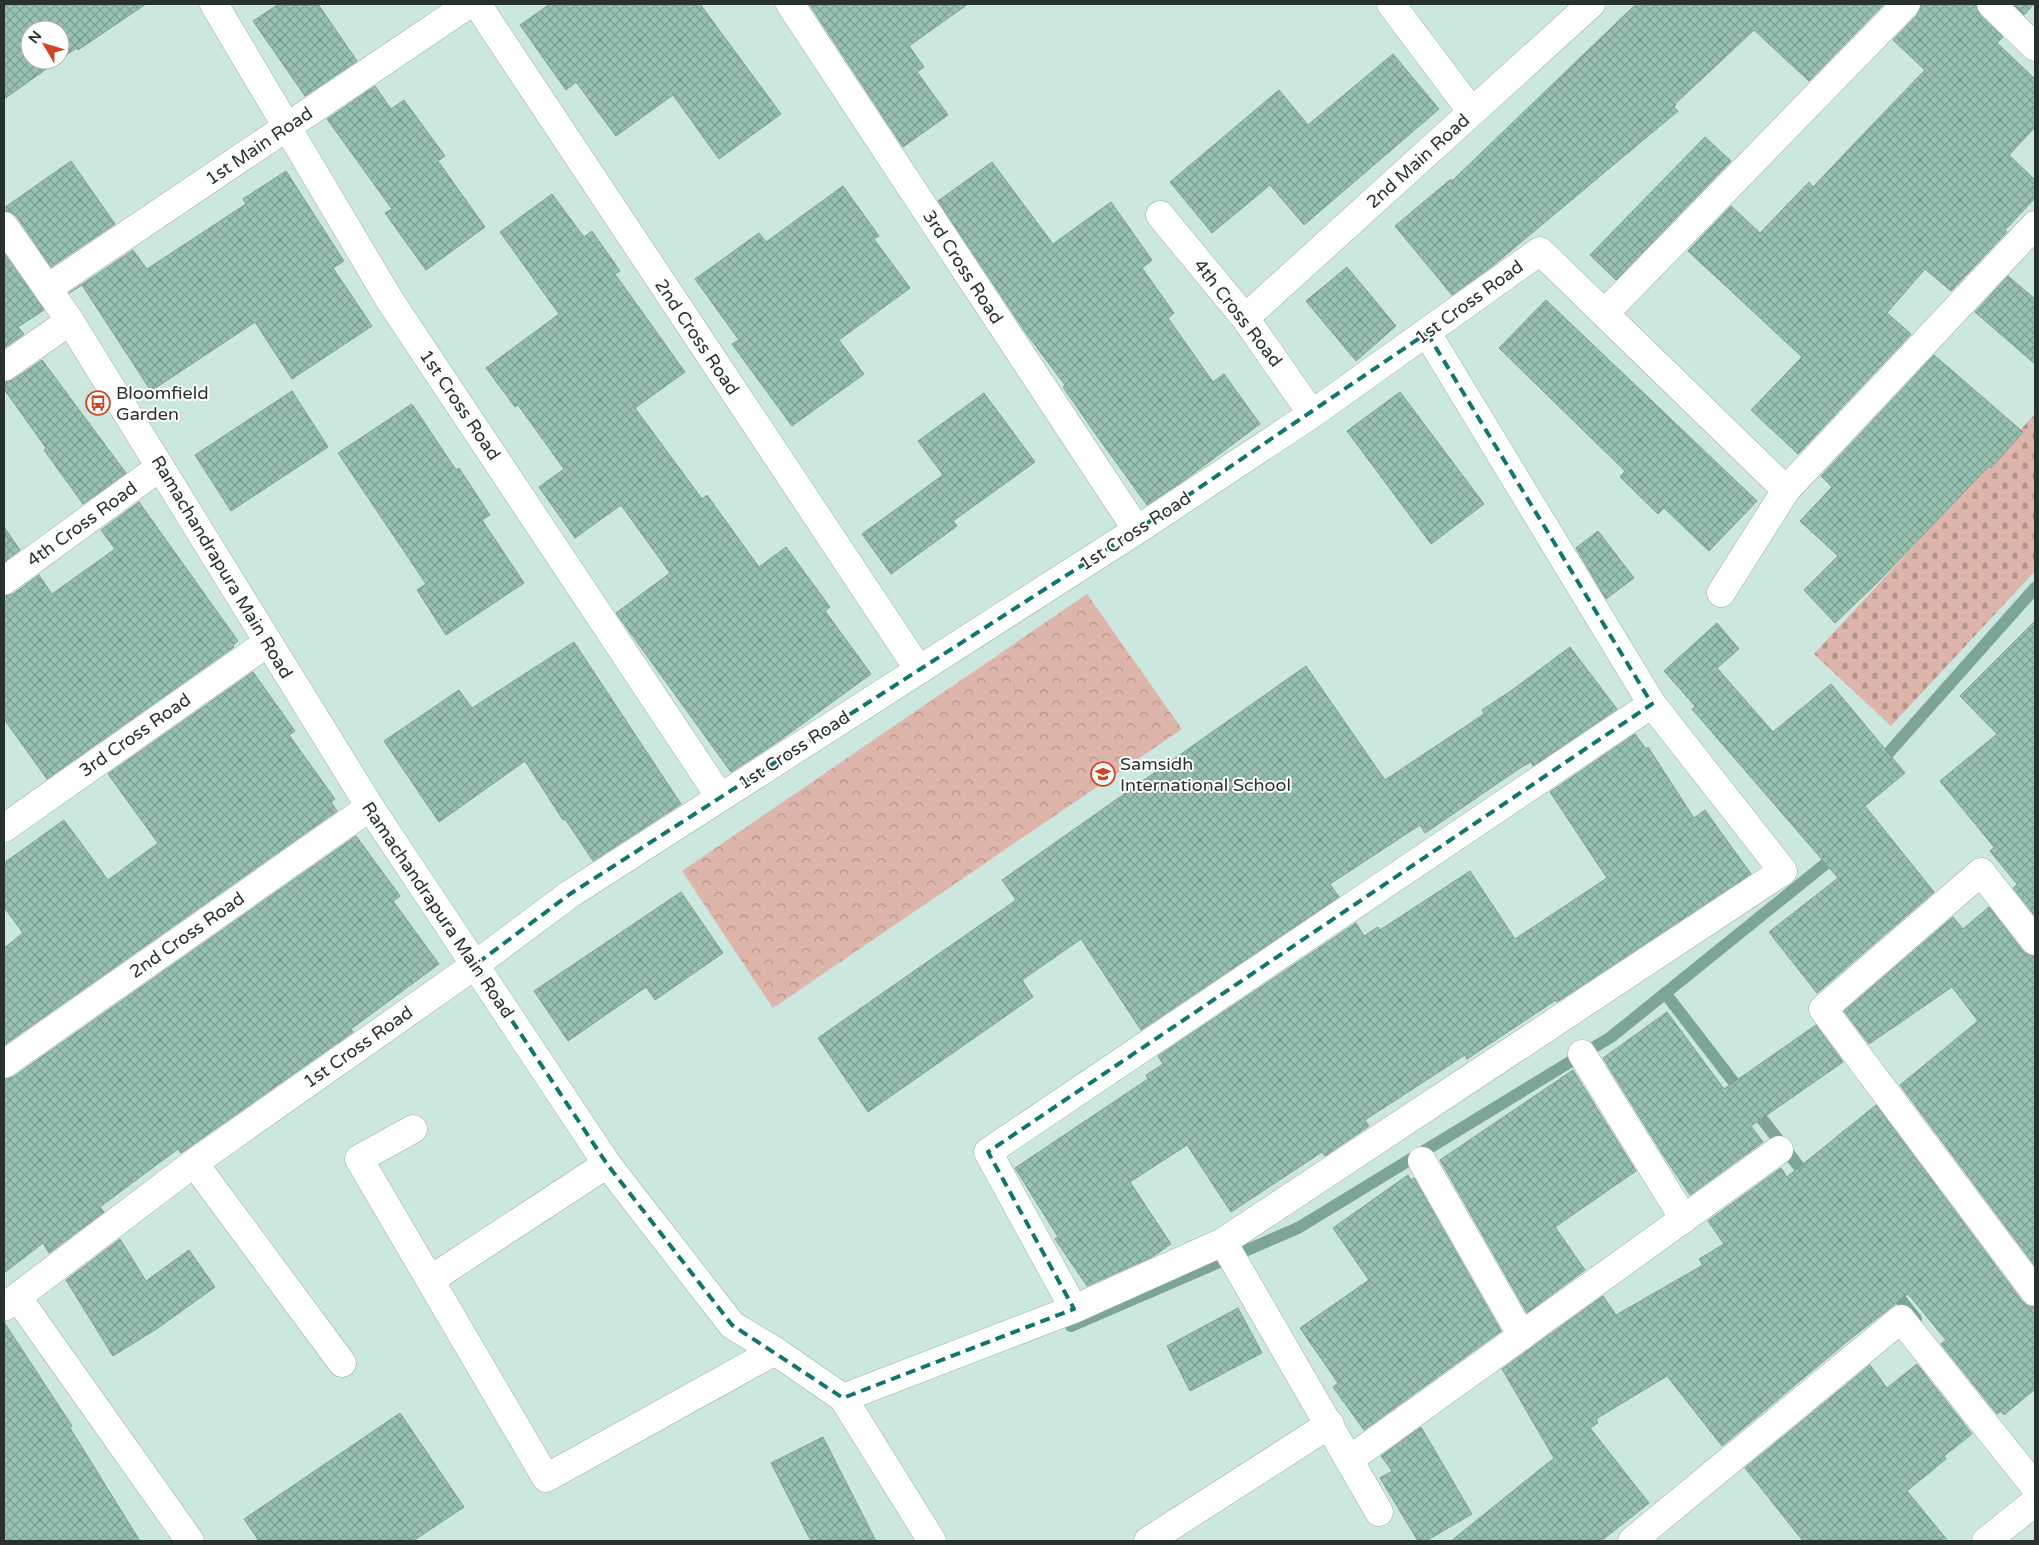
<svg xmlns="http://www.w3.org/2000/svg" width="2039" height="1545" font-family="'Varela Round',sans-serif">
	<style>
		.cemetery { fill: url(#cemetery-stones) }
		.park { fill: url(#park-crowns) }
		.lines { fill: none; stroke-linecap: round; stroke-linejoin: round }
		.stream { stroke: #7ca596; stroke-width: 12 }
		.building { fill: url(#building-cross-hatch); stroke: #869f95 }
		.minor-casing { stroke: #96b0a5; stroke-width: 29 }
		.tertiary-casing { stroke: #96b0a5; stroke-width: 29 }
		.minor { stroke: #fff; stroke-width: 28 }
		.tertiary { stroke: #fff; stroke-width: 28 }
		.marked { fill: none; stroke: #0f766e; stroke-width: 4; stroke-dasharray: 10 6; stroke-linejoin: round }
		.labels { text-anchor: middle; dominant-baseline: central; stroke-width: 4; stroke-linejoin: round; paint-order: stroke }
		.street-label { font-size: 18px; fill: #27322e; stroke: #fff }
		.poi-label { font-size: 18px; fill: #27322e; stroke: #fff; text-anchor: start }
	</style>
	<defs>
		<pattern id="cemetery-stones" width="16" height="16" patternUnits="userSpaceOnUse" patternTransform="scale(1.25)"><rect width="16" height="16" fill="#ddb5ab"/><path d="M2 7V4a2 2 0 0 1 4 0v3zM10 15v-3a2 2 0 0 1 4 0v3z" fill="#b3948c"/></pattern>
		<pattern id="park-crowns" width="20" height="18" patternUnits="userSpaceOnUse" patternTransform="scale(1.25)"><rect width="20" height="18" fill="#ddb5ab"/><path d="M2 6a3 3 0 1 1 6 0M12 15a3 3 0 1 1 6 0" fill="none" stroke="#b3948c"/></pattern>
		<pattern id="building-cross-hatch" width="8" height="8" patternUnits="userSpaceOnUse" patternTransform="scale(1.25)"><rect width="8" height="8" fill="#97c1b1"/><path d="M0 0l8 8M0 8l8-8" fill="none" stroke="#7b9d90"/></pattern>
	</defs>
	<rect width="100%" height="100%" fill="#cce7dd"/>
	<path class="cemetery" d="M 2035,414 L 2035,571 L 1891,726 L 1814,654 Z"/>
	<path class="park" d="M 1087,594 L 1182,729 L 773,1008 L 682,871 Z"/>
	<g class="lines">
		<path class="stream" d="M 1880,767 L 1884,758 L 2035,588
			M 1665,993 L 1810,1181
			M 1890,1286 L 1916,1319
			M 1071,1326 L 1298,1228 L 1611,1037 L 1839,853"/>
	</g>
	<path class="building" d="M 4,4 L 146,4 L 78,50 L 77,48 L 60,59 L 60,30 L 30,30 L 30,60 L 59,60 L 4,99 Z
		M 279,4 L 318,4 L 357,61 L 305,96 L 253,21 Z
		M 550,4 L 700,4 L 781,114 L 719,159 L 673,95 L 616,136 L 576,82 L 566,90 L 520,25 Z
		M 809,4 L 968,4 L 909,46 L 924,67 L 917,72 L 948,115 L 903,147 Z
		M 1636,4 L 1884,4 L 1809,81 L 1754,30 L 1675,104 L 1676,105 L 1674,107 L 1678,111 L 1495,264 L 1452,295 L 1395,226 L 1451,179 L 1452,181 Z
		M 1921,4 L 1976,4 L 1980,15 L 2003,37 L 1997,43 L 2035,79 L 2035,127 L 2009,155 L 2035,180 L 2035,198 L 2005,230 L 2007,232 L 1951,291 L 1925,269 L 1887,313 L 1911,334 L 1798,454 L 1751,410 L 1802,357 L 1688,251 L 1731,206 L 1760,233 L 1809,182 L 1813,187 L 1871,126 L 1925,70 L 1893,40 L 1917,15 Z
		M 2013,4 L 2034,4 L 2024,15 Z
		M 1393,54 L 1439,109 L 1304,225 L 1270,185 L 1212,233 L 1170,182 L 1279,90 L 1308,125 Z
		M 375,86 L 391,109 L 404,100 L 445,156 L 438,161 L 485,227 L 426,270 L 385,213 L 392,209 L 327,119 Z
		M 1705,137 L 1731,161 L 1616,280 L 1590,255 Z
		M 71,161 L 115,224 L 51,267 L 17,217 L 11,212 L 4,211 L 4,208 Z
		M 992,162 L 1053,244 L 1111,202 L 1152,260 L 1142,268 L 1174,313 L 1168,318 L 1213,382 L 1224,374 L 1260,424 L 1186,479 L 1147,505 L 1097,436 L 1063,387 L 1065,385 L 1026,333 L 938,201 Z
		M 286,171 L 344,261 L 333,268 L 372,326 L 292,379 L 255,322 L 151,391 L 82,285 L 69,293 L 133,250 L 147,269 L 246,204 L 243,199 Z
		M 843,186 L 879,236 L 874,239 L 910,288 L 839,340 L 864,374 L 792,426 L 732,344 L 739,340 L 695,279 L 759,233 L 766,242 Z
		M 552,194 L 584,237 L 592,231 L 620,271 L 615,274 L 685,372 L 635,408 L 702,499 L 707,495 L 759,567 L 786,547 L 830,607 L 825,611 L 871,674 L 776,743 L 731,772 L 616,613 L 670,573 L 621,505 L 575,538 L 539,487 L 564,469 L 518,405 L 515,407 L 486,368 L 559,314 L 500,232 Z
		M 4,253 L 44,310 L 18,327 L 24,334 L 4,348 Z
		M 1347,267 L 1396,326 L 1356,361 L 1306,301 Z
		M 2008,276 L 2035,299 L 2035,364 L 1975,312 Z
		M 1546,300 L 1757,501 L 1709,551 L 1664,508 L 1658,514 L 1620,477 L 1625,471 L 1499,348 Z
		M 1934,355 L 2023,432 L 1991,468 L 1989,466 L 1877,583 L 1835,623 L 1804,590 L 1838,556 L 1800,521 L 1832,487 L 1821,476 Z
		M 42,360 L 126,473 L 83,504 L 44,450 L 46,448 L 4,389 L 4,382 L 13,380 Z
		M 292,391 L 328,447 L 231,511 L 195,455 Z
		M 1400,392 L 1484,504 L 1431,544 L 1347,431 Z
		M 984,393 L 1035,462 L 953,521 L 957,526 L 891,574 L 862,534 L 943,475 L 918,441 Z
		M 412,404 L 456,470 L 459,468 L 490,515 L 482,520 L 524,583 L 446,635 L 417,590 L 426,584 L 338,453 Z
		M 139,502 L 238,641 L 233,645 L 234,647 L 47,779 L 4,719 L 4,596 L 13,594 L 39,575 L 52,594 L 115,549 L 101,530 Z
		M 4,527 L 20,550 L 4,562 Z
		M 1598,531 L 1634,578 L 1606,599 L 1576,548 Z
		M 2035,621 L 2035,916 L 2013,888 L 2017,884 L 1990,851 L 1994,847 L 1940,781 L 1997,734 L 1960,696 Z
		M 1717,623 L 1739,649 L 1717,668 L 1773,732 L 1831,684 L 1905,773 L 1865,806 L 1934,892 L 1817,993 L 1769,932 L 1838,878 L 1692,709 L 1695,706 L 1664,671 Z
		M 574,642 L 681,804 L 593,861 L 565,819 L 563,820 L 525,761 L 439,822 L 384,741 L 459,690 L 472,708 Z
		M 1570,647 L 1617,709 L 1533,766 L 1531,762 L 1520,768 L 1425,833 L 1420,825 L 1330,884 L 1339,897 L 1141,1030 L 1081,939 L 1022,980 L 1033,997 L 868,1112 L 818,1038 L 1016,900 L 1002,880 L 1306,666 L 1385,780 L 1484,714 L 1482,710 L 1515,688 Z
		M 253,672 L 295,731 L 289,735 L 335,799 L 331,802 L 337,811 L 4,1045 L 4,948 L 23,933 L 4,907 L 4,863 L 64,820 L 108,880 L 158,843 L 108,774 Z
		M 1635,734 L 1646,749 L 1648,747 L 1694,818 L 1705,810 L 1751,874 L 1557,1002 L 1556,1000 L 1467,1059 L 1465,1055 L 1365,1120 L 1369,1126 L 1325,1156 L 1322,1152 L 1231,1212 L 1187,1145 L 1130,1182 L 1171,1244 L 1152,1257 L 1087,1286 L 1055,1239 L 1058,1237 L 1015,1168 L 1148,1079 L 1146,1075 L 1163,1064 L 1158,1056 L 1356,923 L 1364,936 L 1378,927 L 1380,930 L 1470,871 L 1515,939 L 1607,878 L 1550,792 Z
		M 356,836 L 400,896 L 393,901 L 439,964 L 351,1029 L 353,1032 L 181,1153 L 178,1149 L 136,1180 L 100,1207 L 104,1212 L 49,1253 L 43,1243 L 4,1273 L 4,1079 L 13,1077 Z
		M 681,892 L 723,953 L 655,1000 L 646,987 L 568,1041 L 534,991 Z
		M 1989,907 L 2023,951 L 2029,955 L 2035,956 L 2035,1266 L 1900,1085 L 1978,1021 L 1952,987 L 1869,1044 L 1844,1011 L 1953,917 L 1963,929 Z
		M 1667,1012 L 1724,1089 L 1816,1025 L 1843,1062 L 1751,1126 L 1763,1142 L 1690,1195 L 1665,1158 L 1603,1058 Z
		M 1573,1070 L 1636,1171 L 1555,1227 L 1585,1270 L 1527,1313 L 1440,1160 Z
		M 1876,1105 L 2022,1301 L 2028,1306 L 2035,1307 L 2035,1389 L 2004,1415 L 2001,1411 L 1997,1414 L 1941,1344 L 1946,1340 L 1908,1294 L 1849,1340 L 1722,1446 L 1667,1376 L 1596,1419 L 1598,1423 L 1590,1428 L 1649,1503 L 1601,1541 L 1451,1541 L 1554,1458 L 1502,1369 L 1603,1296 L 1616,1315 L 1703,1265 L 1699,1259 L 1724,1244 L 1708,1221 L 1781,1168 L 1787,1177 Z
		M 1408,1175 L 1411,1180 L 1414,1178 L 1501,1331 L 1364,1430 L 1333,1387 L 1338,1383 L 1300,1328 L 1369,1280 L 1333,1228 Z
		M 120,1239 L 146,1281 L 189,1250 L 215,1287 L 158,1328 L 113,1356 L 66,1280 Z
		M 1238,1308 L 1262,1353 L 1190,1391 L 1167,1346 Z
		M 4,1322 L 72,1426 L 70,1428 L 140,1541 L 4,1541 Z
		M 1917,1364 L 1972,1434 L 1944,1456 L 1946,1459 L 1907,1491 L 1948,1541 L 1803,1541 L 1745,1468 L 1870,1365 L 1887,1388 Z
		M 400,1413 L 464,1507 L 413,1541 L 259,1541 L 244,1519 Z
		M 1421,1427 L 1472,1514 L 1426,1541 L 1418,1541 L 1380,1478 L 1392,1471 L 1381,1456 Z
		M 823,1437 L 876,1541 L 811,1541 L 771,1463 Z"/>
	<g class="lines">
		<g class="minor-casing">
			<path id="minor" d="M 214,4 L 389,299 L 720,797
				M 477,4 L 919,670
				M 790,4 L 1137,530
				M 1391,4 L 1472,112
				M 1991,4 L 2035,47
				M 1160,215 L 1245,318 L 1312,414
				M 48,288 L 469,4
				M 1605,313 L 1906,4
				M 1245,318 L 1591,4
				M 4,367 L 70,321
				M 4,581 L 160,467
				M 1721,593 L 1786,490 L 2035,225
				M 4,828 L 267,643
				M 2035,941 L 1981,872 L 1823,1009 L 2035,1292
				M 1582,1054 L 1684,1219
				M 4,1064 L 370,807
				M 413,1129 L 359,1159 L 546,1478 L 775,1351
				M 1422,1161 L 1522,1336
				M 194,1163 L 342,1363
				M 1223,1242 L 1379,1512
				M 430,1280 L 607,1164
				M 18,1298 L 190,1541
				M 4,1307 L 194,1163 L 475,965 L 570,894 L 1137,530 L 1312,414 L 1540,251 L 1786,490
				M 1074,1309 L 988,1152 L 1652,704
				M 843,1398 L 1074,1309 L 1223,1242 L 1783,871 L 1652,704 L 1427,333
				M 1349,1460 L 1779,1150
				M 1148,1541 L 1330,1424
				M 1632,1541 L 1901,1319 L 2035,1487
				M 1986,1541 L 2035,1502"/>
		</g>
		<g class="tertiary-casing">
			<path id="tertiary" d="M 4,226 L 70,321 L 370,807 L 607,1164 L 732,1325 L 775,1351 L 843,1398 L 932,1541"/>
		</g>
		<use href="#minor" class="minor"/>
		<use href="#tertiary" class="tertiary"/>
	</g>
	<path class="marked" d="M 1427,333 L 1652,704 L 988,1152 L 1074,1309 L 843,1398 L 732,1325 L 607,1164 L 475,965 L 570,894 L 1137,530 Z"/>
	<defs>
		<g id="bus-ring" transform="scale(1.25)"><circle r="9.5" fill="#fff" stroke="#cf4521" stroke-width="1.5"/><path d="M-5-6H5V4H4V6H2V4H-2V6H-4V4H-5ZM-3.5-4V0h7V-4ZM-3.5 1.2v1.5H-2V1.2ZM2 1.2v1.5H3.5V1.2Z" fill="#cf4521"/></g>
		<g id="school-ring" transform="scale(1.25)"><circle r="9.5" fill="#fff" stroke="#cf4521" stroke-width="1.5"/><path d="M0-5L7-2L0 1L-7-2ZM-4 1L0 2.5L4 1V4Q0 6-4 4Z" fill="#cf4521"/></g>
	</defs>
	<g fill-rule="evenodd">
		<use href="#bus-ring" x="98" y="403"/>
		<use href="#school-ring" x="1103" y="774"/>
	</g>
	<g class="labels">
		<g class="street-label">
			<text transform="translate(259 146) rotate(-34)">1st Main Road</text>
			<text transform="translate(1418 161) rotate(-42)">2nd Main Road</text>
			<text transform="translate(963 267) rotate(57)">3rd Cross Road</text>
			<text transform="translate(1469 302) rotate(-36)">1st Cross Road</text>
			<text transform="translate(1238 313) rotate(52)">4th Cross Road</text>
			<text transform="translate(697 337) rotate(56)">2nd Cross Road</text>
			<text transform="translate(460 405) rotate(56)">1st Cross Road</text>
			<text transform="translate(82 524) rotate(-36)">4th Cross Road</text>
			<text transform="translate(1135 531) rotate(-33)">1st Cross Road</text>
			<text transform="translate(222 567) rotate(59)">Ramachandrapura Main Road</text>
			<text transform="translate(135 735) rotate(-35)">3rd Cross Road</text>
			<text transform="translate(794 750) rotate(-33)">1st Cross Road</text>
			<text transform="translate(438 910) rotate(56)">Ramachandrapura Main Road</text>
			<text transform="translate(187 935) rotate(-35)">2nd Cross Road</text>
			<text transform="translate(358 1047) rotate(-35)">1st Cross Road</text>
		</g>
		<g class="poi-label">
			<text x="116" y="393">Bloomfield<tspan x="116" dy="21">Garden</tspan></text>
			<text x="1120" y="764">Samsidh<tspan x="1120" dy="21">International School</tspan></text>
		</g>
	</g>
	<rect width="2039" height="1545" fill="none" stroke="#27322e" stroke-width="10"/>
	<g transform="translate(45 45) rotate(308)"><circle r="24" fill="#ffffff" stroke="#a9adab"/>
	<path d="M0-4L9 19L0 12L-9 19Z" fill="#cf4521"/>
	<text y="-8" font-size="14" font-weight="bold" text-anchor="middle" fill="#27322e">N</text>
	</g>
</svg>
